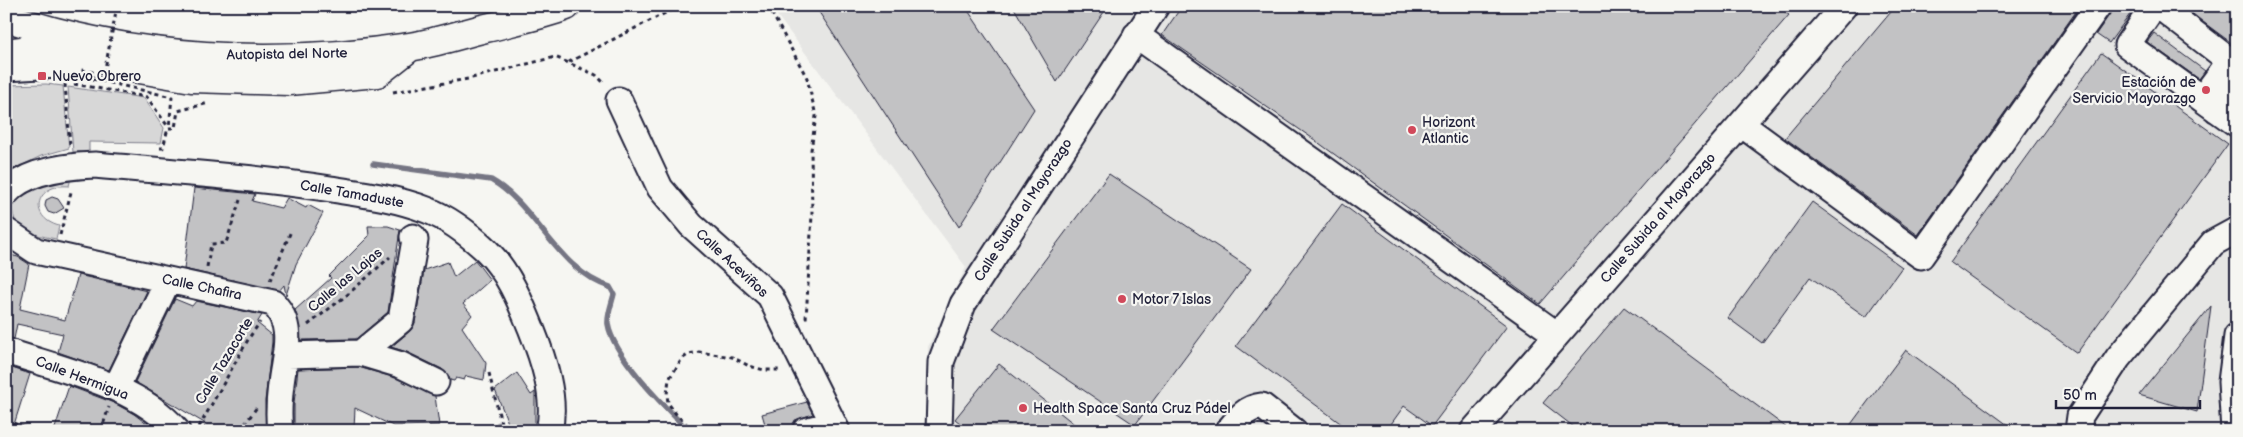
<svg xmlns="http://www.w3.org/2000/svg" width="2243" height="437" font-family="'Balsamiq Sans',sans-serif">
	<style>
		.built { fill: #e6e6e4 }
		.green { fill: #d7d7d7; stroke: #7c7c89 }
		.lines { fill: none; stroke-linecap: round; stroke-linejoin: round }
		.stream { stroke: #757583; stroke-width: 5.5 }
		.building { fill: #c2c2c4; stroke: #22223b }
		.minor-casing { stroke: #22223b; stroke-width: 29 }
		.highway-casing { stroke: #22223b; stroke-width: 31 }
		.path { stroke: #22223b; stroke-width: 3; stroke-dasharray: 4 4; stroke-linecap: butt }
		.minor { stroke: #f6f6f2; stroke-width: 25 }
		.highway { stroke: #f6f6f2; stroke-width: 28 }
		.path-bridge { stroke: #22223b; stroke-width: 3; stroke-dasharray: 4 4; stroke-linecap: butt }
		.poi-dot { fill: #d1495b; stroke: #f6f6f2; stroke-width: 2 }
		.labels { text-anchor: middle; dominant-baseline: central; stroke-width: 4.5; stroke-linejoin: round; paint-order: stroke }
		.street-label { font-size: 14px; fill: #22223b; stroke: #f6f6f2 }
		.poi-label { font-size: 14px; fill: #22223b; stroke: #f6f6f2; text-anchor: start }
	</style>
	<rect width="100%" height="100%" fill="#f6f6f2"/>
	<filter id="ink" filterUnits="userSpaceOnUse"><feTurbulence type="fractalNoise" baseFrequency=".02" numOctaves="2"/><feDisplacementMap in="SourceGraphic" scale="10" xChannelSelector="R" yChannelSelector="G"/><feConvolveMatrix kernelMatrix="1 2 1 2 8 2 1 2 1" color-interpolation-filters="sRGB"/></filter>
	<g filter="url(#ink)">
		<path class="built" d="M 770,6 L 2237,6 L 2237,431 L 929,431 L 928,347 L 966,267 Z"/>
		<path class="green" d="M 46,84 L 63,86 L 69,148 L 41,156 L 6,173 L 6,85 Z
			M 68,87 L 144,98 L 164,128 L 161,143 L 89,142 L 89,152 L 73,152 Z
			M 72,174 L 69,186 C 36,183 27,217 59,226 L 56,239 C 26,233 8,230 13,194 Z"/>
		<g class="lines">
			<path class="stream" d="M 373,164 L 491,180 C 537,206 557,271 610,287 L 614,294 C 612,303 607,315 608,324 C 613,356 666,408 689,431"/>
		</g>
		<path class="building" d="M 815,6 L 965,6 L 1034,109 L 959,227 Z
			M 1013,6 L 1108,6 L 1057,82 Z
			M 1182,6 L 1777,6 L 1789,15 L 1540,304 L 1312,138 L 1162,35 Z
			M 1896,6 L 2080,6 L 1918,235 L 1785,138 Z
			M 2112,6 L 2136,6 L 2109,43 L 2096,34 L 2110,14 Z
			M 2183,6 L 2237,6 L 2237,47 L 2203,22 Z
			M 2154,33 L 2205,71 L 2199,79 L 2147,42 Z
			M 2101,53 L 2228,144 L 2077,353 L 1950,262 Z
			M 1109,174 L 1251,269 L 1135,425 L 993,329 Z
			M 194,188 L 255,194 L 252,201 L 281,208 L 287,198 L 306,208 L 308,205 L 323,213 L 296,264 L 286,295 L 284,285 L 279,291 L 184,269 Z
			M 52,197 L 58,199 L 64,208 L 54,214 L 48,212 L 45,206 L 46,200 Z
			M 1812,202 L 1902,267 L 1866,317 L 1810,277 L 1762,343 L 1728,318 Z
			M 1342,204 L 1507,326 L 1432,426 L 1404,406 L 1386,431 L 1351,431 L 1236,346 Z
			M 368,226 L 388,226 L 400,230 L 388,312 L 356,339 L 301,340 L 295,310 L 331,278 L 329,276 L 369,236 Z
			M 6,254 L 18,257 L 29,264 L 20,309 L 65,320 L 78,275 L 147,291 L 109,370 L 58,352 L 63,334 L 17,324 L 14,339 L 6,337 Z
			M 475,260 L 490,280 L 463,304 L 472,315 L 462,327 L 486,363 L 484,380 L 466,376 L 464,380 L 456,378 L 454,381 L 450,380 L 442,369 L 407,352 L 391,347 L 410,331 L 415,323 L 424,270 L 448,262 L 454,277 Z
			M 175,299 L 192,306 L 196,301 L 262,315 L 257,323 L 272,335 L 272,342 L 265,401 L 266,431 L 202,431 L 206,424 L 135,382 Z
			M 2211,306 L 2197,412 L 2139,395 Z
			M 1624,307 L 1791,431 L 1696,431 L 1687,424 L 1682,431 L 1579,431 L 1543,403 Z
			M 1906,350 L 2016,431 L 1846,431 Z
			M 999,364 L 1083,431 L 970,431 L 955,419 Z
			M 6,366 L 30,374 L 12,431 L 6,431 Z
			M 359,367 L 396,378 L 435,396 L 439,425 L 393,426 L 355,408 L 354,429 L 294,430 L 294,403 L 298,369 Z
			M 517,373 L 531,395 L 535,392 L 535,431 L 514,431 L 507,425 L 507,420 L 495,390 Z
			M 69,386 L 114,403 L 134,414 L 156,431 L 54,431 Z
			M 807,402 L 813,414 L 795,420 L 791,429 L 767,431 L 762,414 Z"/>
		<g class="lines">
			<g class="minor-casing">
				<path id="minor" d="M 2154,6 L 2127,45 L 2237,124
					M 2159,6 L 2230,61 L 2237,69
					M 1136,35 L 1556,334
					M 6,68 L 58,65 L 81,59
					M 2202,99 L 2230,61
					M 619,100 L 660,188 L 691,225 L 770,296 L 837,431
					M 2217,110 L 2237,83
					M 1741,124 L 1921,256 L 2098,6
					M 6,193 C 25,171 67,166 95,165 C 173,172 253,177 331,189 C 363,194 396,198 427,210 C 448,218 470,235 486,250 C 508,271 520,301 531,328 C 543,358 557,398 549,431
					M 6,231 L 36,251 L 273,303 C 296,327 284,356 281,384 C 279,400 278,415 280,431
					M 6,351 C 62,370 138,385 177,431
					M 361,353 L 401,365 L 436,382
					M 287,355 L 361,353 L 401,320 L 415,240 L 413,237
					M 116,388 L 168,280
					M 805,431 L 833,424
					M 939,431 L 941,362 L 963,304 L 1156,6
					M 1228,431 C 1238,419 1245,408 1262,406 L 1294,431
					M 1473,431 L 1844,6
					M 2078,431 L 2080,416 L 2118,358 L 2213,243 L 2237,230
					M 2234,431 L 2231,382 L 2237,336"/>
			</g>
			<g class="highway-casing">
				<path id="highway" d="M 6,17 C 134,61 276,67 409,47 C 435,43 461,34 486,28 C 513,21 540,16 566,6
					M 6,53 L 38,49 L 81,59 L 192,78 L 289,81 L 377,73 L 410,47"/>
			</g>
			<path class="path" d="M 768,6 L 807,78 L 816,116 L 811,150 L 812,215 L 806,319
				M 569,62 L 661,15 L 683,6
				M 65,84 L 70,145
				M 74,84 L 147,97 L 169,128
				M 393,92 L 468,79 L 555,57 L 596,75 L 605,84
				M 169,128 L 175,128 L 178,111 L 209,103
				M 160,148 L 163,148 L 168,128
				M 60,235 L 71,192
				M 207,267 L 211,244 L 226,243 L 240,200
				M 270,281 L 291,231
				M 308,325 L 347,295 L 390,257
				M 489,373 L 501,423
				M 6,420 L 32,431
				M 199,427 L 249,338 L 260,322
				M 101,431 L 109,407
				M 240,431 L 257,407
				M 429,431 L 445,431
				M 473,431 L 501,423 L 508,431
				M 694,431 L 676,414 L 668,403 L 667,394 L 669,379 L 682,359 L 689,354 L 699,352 L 732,357 L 749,366 L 764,370 L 782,370"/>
			<use href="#minor" class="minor"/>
			<use href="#highway" class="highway"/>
			<path class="path-bridge" d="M 117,6 L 104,74 L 81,70 L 80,76 L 172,97 L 169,128"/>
		</g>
	</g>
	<g class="poi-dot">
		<rect x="37" y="71" width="10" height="10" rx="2.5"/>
		<circle cx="2206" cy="90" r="5"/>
		<circle cx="1412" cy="130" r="5"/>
		<circle cx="1122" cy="299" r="5"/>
		<circle cx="1023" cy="408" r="5"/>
	</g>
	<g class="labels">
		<g class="street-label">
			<text transform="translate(287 54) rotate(-1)">Autopista del Norte</text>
			<text transform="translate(352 194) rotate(10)">Calle Tamaduste</text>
			<text transform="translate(1023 210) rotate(-57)">Calle Subida al Mayorazgo</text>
			<text transform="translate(1658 218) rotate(-49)">Calle Subida al Mayorazgo</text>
			<text transform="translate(732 263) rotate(43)">Calle Aceviños</text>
			<text transform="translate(345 280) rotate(-40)">Calle las Lajas</text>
			<text transform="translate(202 287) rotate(12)">Calle Chafira</text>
			<text transform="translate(224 361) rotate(-59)">Calle Tazacorte</text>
			<text transform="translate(82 378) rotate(21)">Calle Hermigua</text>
		</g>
		<g class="poi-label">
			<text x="52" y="76">Nuevo Obrero</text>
			<text x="2196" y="82" text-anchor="end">Estación de<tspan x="2196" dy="16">Servicio Mayorazgo</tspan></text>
			<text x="1422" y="122">Horizont<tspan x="1422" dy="16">Atlantic</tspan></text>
			<text x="1132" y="299">Motor 7 Islas</text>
			<text x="1033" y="408">Health Space Santa Cruz Pádel</text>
		</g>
	</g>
	<rect width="2243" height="437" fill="none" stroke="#f6f6f2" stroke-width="25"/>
	<rect x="12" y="12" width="2218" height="412" fill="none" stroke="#22223b" stroke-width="2" filter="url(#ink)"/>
	<path d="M2056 400v8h144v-8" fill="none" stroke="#22223b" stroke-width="2.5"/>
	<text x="2063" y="400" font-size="15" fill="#22223b" stroke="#f6f6f2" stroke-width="4" paint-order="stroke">50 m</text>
</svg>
